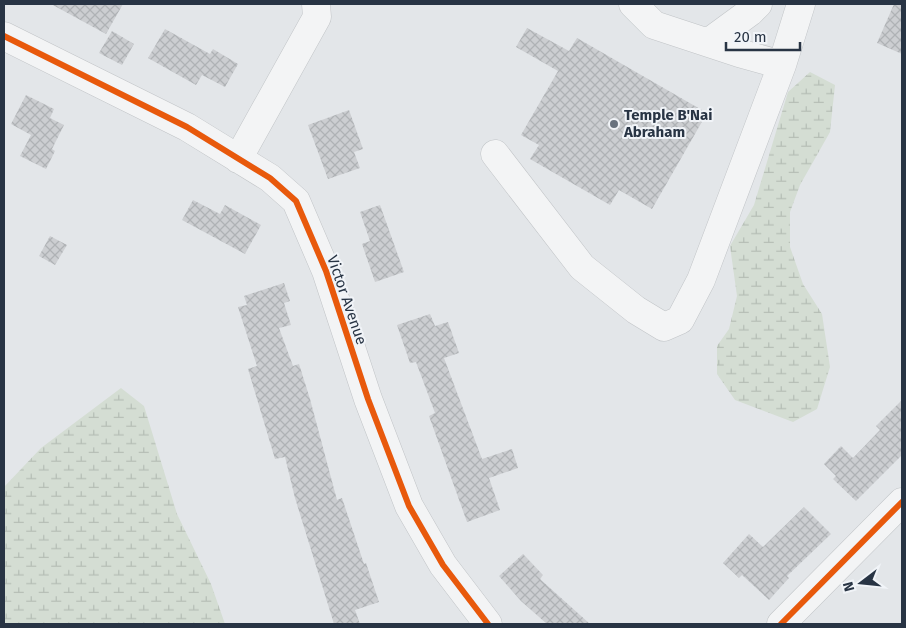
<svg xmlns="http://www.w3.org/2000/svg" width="906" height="628" font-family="'Fira Sans',sans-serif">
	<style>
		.wetland { fill: url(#wetland-marsh) }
		.building { fill: url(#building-cross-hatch) }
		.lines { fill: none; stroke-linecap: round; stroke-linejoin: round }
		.minor-casing { stroke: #c1c4c7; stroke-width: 29 }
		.minor { stroke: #f3f4f5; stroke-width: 28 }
		.cycleway-casing { stroke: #f1f4f8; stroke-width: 9 }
		.cycleway { stroke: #e8590c; stroke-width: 6 }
		.poi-dot { fill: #69727e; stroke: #f1f4f8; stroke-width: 2 }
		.labels { text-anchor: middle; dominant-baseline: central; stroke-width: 4; stroke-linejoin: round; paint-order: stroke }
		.poi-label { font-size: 15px; font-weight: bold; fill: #283444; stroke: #f1f4f8; text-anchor: start }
		.street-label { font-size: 15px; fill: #283444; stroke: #f1f4f8 }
	</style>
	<defs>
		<pattern id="wetland-marsh" width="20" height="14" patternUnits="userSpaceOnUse" patternTransform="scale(1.25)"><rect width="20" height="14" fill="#d4ddd3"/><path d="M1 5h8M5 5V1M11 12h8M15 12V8" fill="none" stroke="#b6beb6"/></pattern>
		<pattern id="building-cross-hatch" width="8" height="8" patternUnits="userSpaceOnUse" patternTransform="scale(1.25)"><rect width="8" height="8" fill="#ccced1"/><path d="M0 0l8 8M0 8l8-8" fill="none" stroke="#afb2b5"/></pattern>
	</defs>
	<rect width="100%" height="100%" fill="#e3e6e9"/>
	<path class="wetland" d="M 810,72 L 835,85 L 830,132 L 800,185 L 790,212 L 790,247 L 803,284 L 822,314 L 830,367 L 817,409 L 793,422 L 735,400 L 717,374 L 717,346 L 729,329 L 737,296 L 730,246 L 754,205 L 788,92 Z
		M 121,388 L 144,406 L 177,514 L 211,584 L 225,624 L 4,624 L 4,487 L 41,448 Z"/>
	<path class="building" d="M 51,4 L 123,4 L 106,34 Z
		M 894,4 L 902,4 L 902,54 L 877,43 Z
		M 527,28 L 569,51 L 577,38 L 707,113 L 652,209 L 619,190 L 610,205 L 530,159 L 539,145 L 521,135 L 558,71 L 516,47 Z
		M 165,29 L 210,54 L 213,49 L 238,64 L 225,87 L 202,75 L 196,85 L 148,58 Z
		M 112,31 L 134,44 L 122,65 L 99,53 Z
		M 26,95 L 54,109 L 50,118 L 64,125 L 52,149 L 55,151 L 46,169 L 20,156 L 31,135 L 11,124 Z
		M 349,110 L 363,149 L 354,152 L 360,168 L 328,179 L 308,125 Z
		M 193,200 L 220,214 L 225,205 L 261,225 L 245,254 L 182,220 Z
		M 380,205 L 404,272 L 375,282 L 362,244 L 370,241 L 360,212 Z
		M 50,236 L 67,245 L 55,265 L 39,256 Z
		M 284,283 L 290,301 L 284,303 L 291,325 L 279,328 L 293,366 L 299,364 L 310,399 L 337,500 L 342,498 L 364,564 L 366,563 L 379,602 L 355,610 L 360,624 L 334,624 L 295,498 L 285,457 L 275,459 L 248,369 L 257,366 L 238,307 L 247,305 L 244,296 Z
		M 430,314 L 435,326 L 448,322 L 459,353 L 444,358 L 482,459 L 512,449 L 518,468 L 489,478 L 500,510 L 467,522 L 429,416 L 435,413 L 416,362 L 410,363 L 397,325 Z
		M 902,400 L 902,455 L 856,501 L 833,479 L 836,476 L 824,464 L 841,446 L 853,458 L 880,430 L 876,426 Z
		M 804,507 L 831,534 L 787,576 L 789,578 L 769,600 L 742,575 L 739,578 L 723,563 L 749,534 L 763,547 Z
		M 523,554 L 543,575 L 540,579 L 590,624 L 547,624 L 521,601 L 499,576 Z"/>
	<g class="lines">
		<g class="minor-casing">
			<path id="minor" d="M 4,36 L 187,127 L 270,178 L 296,201 L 326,271 L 368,399 L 409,506 L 443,565 L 488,624
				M 709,42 L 750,12 L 758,4
				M 782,65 L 801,4
				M 495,154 L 582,267 L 636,310 L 664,327 L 680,320 L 701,280 L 782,65 L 739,53 L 654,25 L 633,4
				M 238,159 L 317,17 L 316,4
				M 781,624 L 902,502"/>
		</g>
		<use href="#minor" class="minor"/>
		<g class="cycleway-casing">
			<path id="cycleway" d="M 4,36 L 187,127 L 270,178 L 296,201 L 326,271 L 368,399 L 409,506 L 443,565 L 488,624
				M 781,624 L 902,502"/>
		</g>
		<use href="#cycleway" class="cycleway"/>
	</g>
	<circle class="poi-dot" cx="614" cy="124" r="5"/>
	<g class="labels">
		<g class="poi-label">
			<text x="624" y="115">Temple B'Nai<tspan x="624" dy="17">Abraham</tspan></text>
		</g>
		<g class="street-label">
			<text transform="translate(347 300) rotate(71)">Victor Avenue</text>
		</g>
	</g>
	<rect width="906" height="628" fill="none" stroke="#283444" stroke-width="10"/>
	<g transform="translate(861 583) rotate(254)" stroke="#f1f4f8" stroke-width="4" paint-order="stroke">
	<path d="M0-4L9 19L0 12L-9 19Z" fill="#283444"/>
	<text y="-8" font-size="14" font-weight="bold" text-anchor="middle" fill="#283444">N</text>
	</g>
	<path d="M726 42v8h74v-8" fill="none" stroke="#283444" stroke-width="2.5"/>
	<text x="734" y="42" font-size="15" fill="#283444" stroke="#f1f4f8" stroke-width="4" paint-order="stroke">20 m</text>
</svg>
